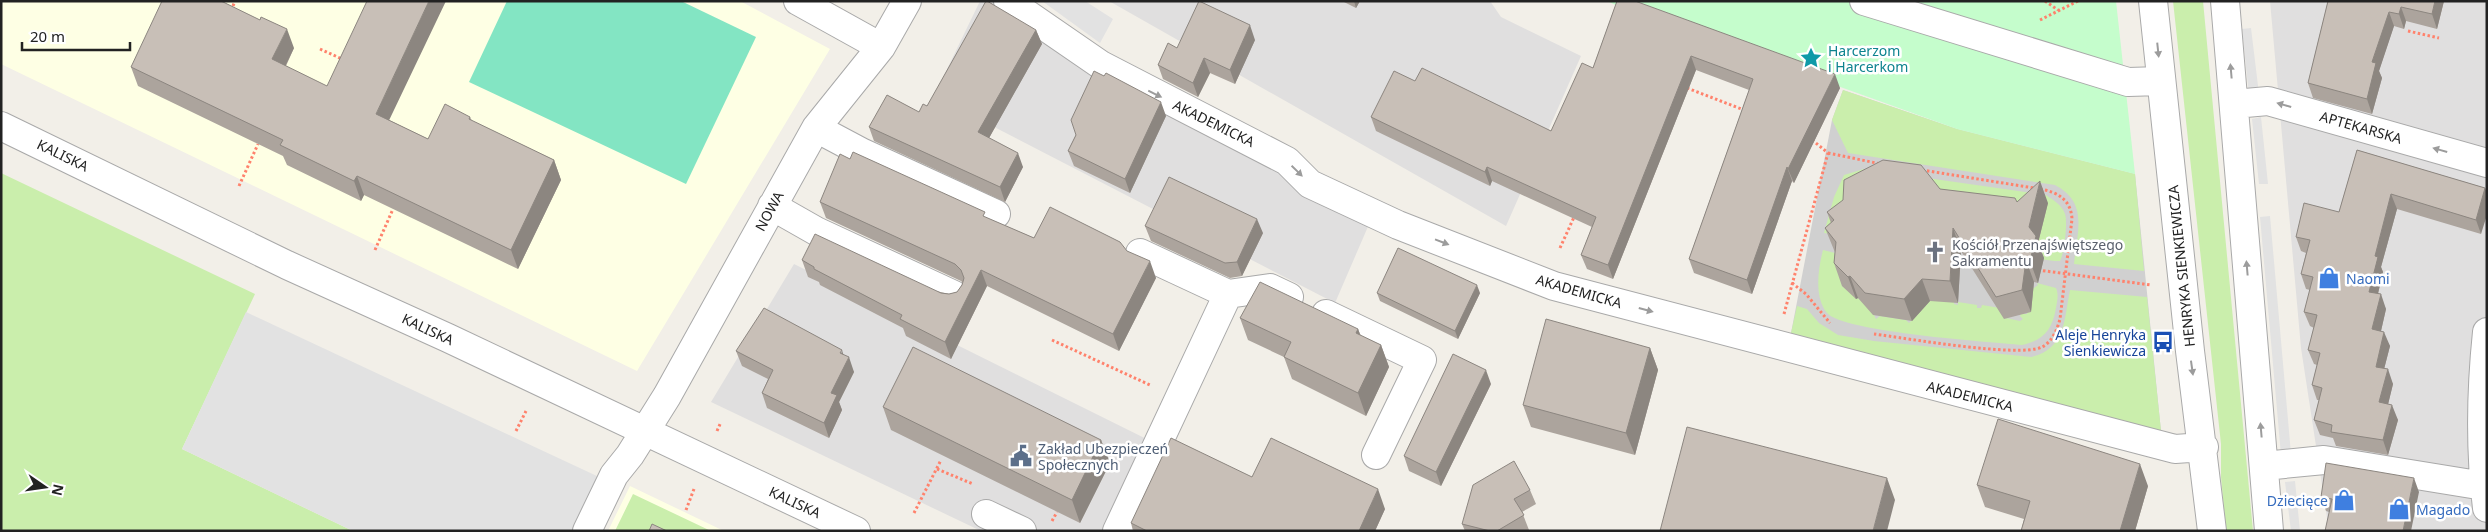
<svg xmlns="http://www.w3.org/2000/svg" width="2488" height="532" font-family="'Noto Sans',sans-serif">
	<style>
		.residential { fill: #e0dfdf }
		.education { fill: #feffe4 }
		.religious { fill: #d0d0d0 }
		.grass { fill: #caeeac }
		.park { fill: #c5fdcc }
		.pitch { fill: #83e5c3 }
		.parking { fill: #e2e2e2 }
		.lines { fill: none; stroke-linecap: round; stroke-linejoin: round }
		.minor-casing { stroke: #a9a9a9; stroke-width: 30 }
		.path { stroke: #ff826c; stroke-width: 3; stroke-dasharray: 2.5 2.5; stroke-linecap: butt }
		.minor { stroke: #fff; stroke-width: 28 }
		.wall { fill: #aca49d }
		.shaded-wall { fill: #8c8680 }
		.building { fill: #c8bfb7; stroke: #8c8680 }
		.oneway { fill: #9c9c9c }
		.labels { text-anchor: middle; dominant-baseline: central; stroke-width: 5; stroke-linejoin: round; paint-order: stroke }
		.culture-label { font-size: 14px; fill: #0d838f; stroke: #fff; text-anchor: start }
		.street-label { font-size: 14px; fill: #222; stroke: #fff }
		.worship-label { font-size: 14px; fill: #5b616d; stroke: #fff; text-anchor: start }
		.shop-label { font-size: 14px; fill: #366cbe; stroke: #fff; text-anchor: start }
		.transit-label { font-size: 14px; fill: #164399; stroke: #fff; text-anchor: end }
		.service-label { font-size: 14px; fill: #4e5e75; stroke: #fff; text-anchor: start }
	</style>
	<rect width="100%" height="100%" fill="#f2efe8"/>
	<path class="residential" d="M 980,1 L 1008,1 L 1373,215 L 1335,303 L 934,96 Z
		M 1109,1 L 1490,1 L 1501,17 L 1581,56 L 1506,226 Z
		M 2270,1 L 2487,1 L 2487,531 L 2329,531 L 2301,348 Z
		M 794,264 L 1332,531 L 981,531 L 711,402 Z"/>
	<path class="education" d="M 1,1 L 740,1 L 830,49 L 637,371 L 1,64 Z
		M 630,486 L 724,531 L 608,531 Z"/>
	<path class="religious" d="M 1843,90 L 1957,129 L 2135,174 L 2161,431 L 1791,333 L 1832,120 Z"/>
	<path class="grass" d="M 2173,1 L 2203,1 L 2253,531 L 2226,531 L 2221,477 L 2221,444 Z
		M 1843,90 L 1957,129 L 2135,174 L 2144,271 L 2074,264 C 2077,231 2089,203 2055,185 L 1848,153 L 1832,120 Z
		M 1864,169 L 2046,195 C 2053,200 2062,205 2065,214 C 2068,222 2064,254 2060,261 L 2055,261 L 1824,233 L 1834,197 L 1844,175 Z
		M 1,173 L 255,294 L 182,449 L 353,531 L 1,531 Z
		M 1823,250 L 1835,253 L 1842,286 L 1876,312 L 1874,315 L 1876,319 L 1880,316 L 1906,320 L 1909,323 L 1912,320 L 1912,295 L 1954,301 L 1954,304 L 1958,305 L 1958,302 L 1977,305 L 1977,308 L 1981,308 L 1982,305 L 2000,308 L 2006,318 L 2020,321 L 2023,319 L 2020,316 L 2022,311 L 2022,314 L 2027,314 L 2031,285 L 2034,288 L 2038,285 L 2037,283 L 2056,288 C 2059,295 2057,301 2056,308 C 2052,330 2044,340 2022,345 C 1990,342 1843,332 1827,313 C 1814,297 1818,269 1823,250 Z
		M 2070,290 L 2147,297 L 2161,431 L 1791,333 L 1797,306 L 1807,309 L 1819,323 L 1838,335 L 1874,341 L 2031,357 C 2066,349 2064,319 2070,290 Z
		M 633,494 L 711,531 L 615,531 Z"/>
	<path class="park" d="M 1607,1 L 2116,1 L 2135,174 L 1957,129 L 1624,9 Z"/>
	<path class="pitch" d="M 507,1 L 681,1 L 756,37 L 686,184 L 469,82 Z"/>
	<path class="parking" d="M 1042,1 L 1085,1 L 1113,19 L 1100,43 Z
		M 2251,28 L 2259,94 L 2249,95 L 2242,29 Z
		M 2261,117 L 2268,184 L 2259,184 L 2252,119 Z
		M 2270,216 L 2291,454 L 2281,455 L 2260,217 Z
		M 246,312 L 599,477 L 574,531 L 353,531 L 182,449 Z
		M 2295,481 L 2300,531 L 2291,531 L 2285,482 Z"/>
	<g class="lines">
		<g class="minor-casing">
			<path id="minor" d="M 798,1 L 881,47
				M 1008,1 L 1101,65 L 1287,161 L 1310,184 L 1398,225 L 1554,286 L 2175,449 L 2204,447
				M 1864,1 L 2128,82 L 2161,81
				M 2153,1 L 2190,351 L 2212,531
				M 2225,1 L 2269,531
				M 2234,104 L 2268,101 L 2487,163
				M 1,126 L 287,265 L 448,338 L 856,531
				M 816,128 L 863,153 L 996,214
				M 772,206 L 816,231 L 954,295
				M 1228,294 L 1270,288 L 1289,297
				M 1326,314 L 1422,360 L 1376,455
				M 2487,332 C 2481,390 2480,451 2487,508
				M 2264,466 L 2324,460 L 2484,486
				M 986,514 L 1022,531
				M 587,531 L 614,475 L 630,455 L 667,396 L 816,128 L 881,47 L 907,1
				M 1117,531 L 1228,294 L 1140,253"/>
		</g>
		<path class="path" d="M 2045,1 L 2058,10
			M 233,6 L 235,1
			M 2040,20 L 2078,1
			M 2408,31 L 2439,38
			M 320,49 L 342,59
			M 1687,88 L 1744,110
			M 1828,153 L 1881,164
			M 1922,170 L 2034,188
			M 239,186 L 258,144
			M 1560,248 L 1575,215
			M 375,250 L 393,209
			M 2038,270 L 2151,285
			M 1792,283 L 1806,294 L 1830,323
			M 1784,314 L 1828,153 L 1811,139
			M 1874,334 C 1905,338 2019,358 2042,347 C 2052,342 2057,330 2060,319 L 2072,219 C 2071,200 2058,192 2040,189
			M 1052,340 L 1150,385
			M 516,431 L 526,411
			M 717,431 L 721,422
			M 937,469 L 973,484
			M 686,510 L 694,489
			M 914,513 L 941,460
			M 1052,521 L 1057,512"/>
		<use href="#minor" class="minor"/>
	</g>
	<path class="wall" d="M 1342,1 L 1360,1 L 1356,8 Z
		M 1617,1 L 1840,88 L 1794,183 L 1792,181 L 1752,294 L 1694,273 L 1689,259 L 1749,90 L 1696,70 L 1613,279 L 1587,269 L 1581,255 L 1592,227 L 1492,181 L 1490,186 L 1376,131 L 1371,117 L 1415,81 L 1551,131 L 1593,68 Z
		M 2328,1 L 2444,1 L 2437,29 L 2406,21 L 2404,29 L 2394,26 L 2379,71 L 2382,78 L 2372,114 L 2313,98 L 2308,83 Z
		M 1036,30 L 1042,44 L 989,138 L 1023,167 L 1005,202 L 874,141 L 869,127 L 919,112 L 927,106 Z
		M 1255,40 L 1235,84 L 1210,73 L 1198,97 L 1163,79 L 1158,65 L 1177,48 Z
		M 294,48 L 286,66 L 389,120 L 428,139 L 470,117 L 472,121 L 554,160 L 561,180 L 518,269 L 364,195 L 361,201 L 287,165 L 283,156 L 138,86 L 131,67 Z
		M 1104,76 L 1166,116 L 1130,193 L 1074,166 L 1068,151 Z
		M 2357,150 L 2485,188 L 2481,234 L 2397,209 L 2381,267 L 2383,272 L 2378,294 L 2386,309 L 2381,331 L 2390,346 L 2384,369 L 2393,384 L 2388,404 L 2398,420 L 2388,455 L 2336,446 L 2333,438 L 2320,435 L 2314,420 L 2319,400 L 2317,400 L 2312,385 L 2317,365 L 2314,364 L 2308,350 L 2314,328 L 2310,326 L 2304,312 L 2310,290 L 2306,289 L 2301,274 L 2306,253 L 2301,251 L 2296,237 L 2339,212 Z
		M 1940,189 L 2017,202 L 2048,203 L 2038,243 L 2044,258 L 2038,283 L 2034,282 L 2031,312 L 2004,319 L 1961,251 L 1958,303 L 1930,301 L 1912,321 L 1873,315 L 1858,298 L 1856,299 L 1842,286 L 1834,263 L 1835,252 L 1834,250 L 1825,228 L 1831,223 L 1827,212 Z
		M 820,202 L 987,218 L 1034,238 L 1127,251 L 1156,278 L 1119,351 L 987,286 L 951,359 L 906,336 L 903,328 L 820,285 L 819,282 L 808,277 L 802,260 L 949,294 L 957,292 L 962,285 L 963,283 L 961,281 L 826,218 Z
		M 1145,226 L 1263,233 L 1242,276 L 1230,278 L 1151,241 Z
		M 1377,293 L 1480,293 L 1458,339 L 1380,301 Z
		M 1240,318 L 1358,329 L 1361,336 L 1381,345 L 1389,367 L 1366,416 L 1292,379 L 1284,357 L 1248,340 Z
		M 1650,348 L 1658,370 L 1635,455 L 1531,427 L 1523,405 Z
		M 736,351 L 843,355 L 854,372 L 839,402 L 842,410 L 829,438 L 767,408 L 762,393 L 768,379 L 742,366 Z
		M 1491,384 L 1441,486 L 1409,471 L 1404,456 Z
		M 883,407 L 1101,440 L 1110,463 L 1080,523 L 891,430 Z
		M 1252,477 L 1385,509 L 1375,531 L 1133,531 L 1131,523 Z
		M 1977,485 L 2148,486 L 2135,531 L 2021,531 L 2024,519 L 1985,507 Z
		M 1530,490 L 1536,504 L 1522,512 L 1529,530 L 1528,531 L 1465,531 L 1462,524 Z
		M 2419,492 L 2329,512 L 2326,511 L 2321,497 Z"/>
	<path class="shaded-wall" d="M 429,1 L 446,1 L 383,133 L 376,114 Z
		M 1354,1 L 1360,1 L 1356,8 Z
		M 2435,1 L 2444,1 L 2437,29 L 2432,14 Z
		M 2401,7 L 2406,21 L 2404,29 L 2399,14 Z
		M 2389,12 L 2394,26 L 2379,71 L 2382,78 L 2372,114 L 2367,99 L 2372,62 Z
		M 1250,25 L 1255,40 L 1235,84 L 1230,70 Z
		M 287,29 L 294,48 L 279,79 L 272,59 Z
		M 1036,30 L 1042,44 L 984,147 L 978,132 Z
		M 1691,56 L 1696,70 L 1613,279 L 1608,265 Z
		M 1204,58 L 1210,73 L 1198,97 L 1193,83 Z
		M 1835,74 L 1840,88 L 1794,183 L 1788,169 Z
		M 1161,102 L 1166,116 L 1130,193 L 1125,179 Z
		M 1018,153 L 1023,167 L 1005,202 L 1000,187 Z
		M 554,160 L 561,180 L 518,269 L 511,250 Z
		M 1487,167 L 1492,181 L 1490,186 L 1485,172 Z
		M 1787,167 L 1792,181 L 1752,294 L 1747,280 Z
		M 357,176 L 364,195 L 361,201 L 354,181 Z
		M 2040,181 L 2048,203 L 2038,243 L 2044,258 L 2038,283 L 2030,261 L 2029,227 Z
		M 2485,188 L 2487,192 L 2487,215 L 2481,234 L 2476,220 Z
		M 2391,194 L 2397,209 L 2381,267 L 2383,272 L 2375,306 L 2369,292 L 2375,256 Z
		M 1257,219 L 1263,233 L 1242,276 L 1237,262 Z
		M 1953,228 L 1961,251 L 1958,303 L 1950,281 Z
		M 2026,260 L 2034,282 L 2031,312 L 2022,290 Z
		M 1150,261 L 1156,278 L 1119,351 L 1113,334 Z
		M 981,270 L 987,286 L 951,359 L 945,342 Z
		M 1850,276 L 1858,298 L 1856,299 L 1848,277 Z
		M 1922,279 L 1930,301 L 1912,321 L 1904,299 Z
		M 1477,285 L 1480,293 L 1458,339 L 1455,331 Z
		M 2381,294 L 2386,309 L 2378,344 L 2372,329 Z
		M 1358,329 L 1366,351 L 1356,333 Z
		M 2384,332 L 2390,346 L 2381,381 L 2376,367 Z
		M 1381,345 L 1389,367 L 1366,416 L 1358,393 Z
		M 1650,348 L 1658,370 L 1635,455 L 1626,433 Z
		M 842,350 L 846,363 L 849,357 L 854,372 L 839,402 L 842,410 L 829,438 L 824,423 Z
		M 2388,369 L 2393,384 L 2385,417 L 2379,402 Z
		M 1486,370 L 1491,384 L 1441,486 L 1436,472 Z
		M 2392,405 L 2398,420 L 2388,455 L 2383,440 Z
		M 1101,440 L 1110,463 L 1080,523 L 1072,500 Z
		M 2140,464 L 2148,486 L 2135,531 L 2120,531 Z
		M 1887,478 L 1895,500 L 1887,531 L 1873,531 Z
		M 2414,478 L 2419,492 L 2411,531 L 2403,531 Z
		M 1378,489 L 1385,509 L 1375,531 L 1359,531 Z"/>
	<path class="building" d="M 162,1 L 221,1 L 260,20 L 261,17 L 287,29 L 272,59 L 327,86 L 367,1 L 429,1 L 376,114 L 428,139 L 445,104 L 470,117 L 469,119 L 554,160 L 511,250 L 357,176 L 354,181 L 280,145 L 283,140 L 131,67 Z
		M 986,1 L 987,1 L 1036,30 L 978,132 L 1018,153 L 1000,187 L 869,127 L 887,95 L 919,112 L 923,104 L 927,106 Z
		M 1199,1 L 1250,25 L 1230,70 L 1204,58 L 1193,83 L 1158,65 L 1168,43 L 1177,48 Z
		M 1617,1 L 1635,1 L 1835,74 L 1788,169 L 1787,167 L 1747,280 L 1689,259 L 1753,79 L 1691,56 L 1608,265 L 1581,255 L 1596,217 L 1487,167 L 1485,172 L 1371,117 L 1394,71 L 1415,81 L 1422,68 L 1551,131 L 1582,63 L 1593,68 Z
		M 2328,1 L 2435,1 L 2432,14 L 2401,7 L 2399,14 L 2389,12 L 2372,62 L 2376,63 L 2367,99 L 2308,83 Z
		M 1094,71 L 1104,76 L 1106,73 L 1161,102 L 1125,179 L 1068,151 L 1076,135 L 1071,120 Z
		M 2357,150 L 2485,188 L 2476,220 L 2391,194 L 2375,256 L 2378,257 L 2369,292 L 2381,294 L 2372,329 L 2384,332 L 2376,367 L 2388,369 L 2379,402 L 2392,405 L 2383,440 L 2331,432 L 2332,425 L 2314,420 L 2322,388 L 2312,385 L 2320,353 L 2308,350 L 2317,315 L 2304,312 L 2313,277 L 2301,274 L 2310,240 L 2296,237 L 2304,203 L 2339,212 Z
		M 853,152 L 985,212 L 983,216 L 1034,238 L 1050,207 L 1120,242 L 1127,251 L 1150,261 L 1113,334 L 981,270 L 945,342 L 900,319 L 902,315 L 814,269 L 814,267 L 802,260 L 815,234 L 941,293 L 949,294 L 957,292 L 962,285 L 964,278 L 961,270 L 955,264 L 820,202 L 840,154 L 850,159 Z
		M 1883,160 L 1921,165 L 1940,189 L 2015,198 L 2017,202 L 2040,181 L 2029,227 L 2036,236 L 2030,261 L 2026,260 L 2022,290 L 1996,297 L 1953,228 L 1950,281 L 1922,279 L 1904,299 L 1865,293 L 1850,276 L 1848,277 L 1834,263 L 1836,242 L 1825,228 L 1834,220 L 1827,212 L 1843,200 L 1844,180 Z
		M 1169,177 L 1257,219 L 1237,262 L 1225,263 L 1145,226 Z
		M 1398,248 L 1477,285 L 1455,331 L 1377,293 Z
		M 1260,282 L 1358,329 L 1356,333 L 1381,345 L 1358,393 L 1284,357 L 1291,342 L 1240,318 Z
		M 764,308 L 842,350 L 840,353 L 849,357 L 831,393 L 837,395 L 824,423 L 762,393 L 773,370 L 736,351 Z
		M 1546,319 L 1650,348 L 1626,433 L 1523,405 Z
		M 913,347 L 1101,440 L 1072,500 L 883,407 Z
		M 1453,354 L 1486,370 L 1436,472 L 1404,456 Z
		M 1998,419 L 2140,464 L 2120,531 L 2021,531 L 2030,501 L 1977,485 Z
		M 1687,427 L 1887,478 L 1873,531 L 1660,531 Z
		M 1171,438 L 1252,477 L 1271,438 L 1378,489 L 1359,531 L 1147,531 L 1131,523 Z
		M 1514,461 L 1530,490 L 1514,499 L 1524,515 L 1497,531 L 1490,531 L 1462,524 L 1473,485 Z
		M 2326,463 L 2414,478 L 2403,531 L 2325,531 L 2332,499 L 2321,497 Z
		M 652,524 L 667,531 L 649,531 Z"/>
	<defs><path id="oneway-solid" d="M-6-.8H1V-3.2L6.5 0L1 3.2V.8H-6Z" transform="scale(1.25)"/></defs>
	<g class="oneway">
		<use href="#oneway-solid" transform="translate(2158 50) rotate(84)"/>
		<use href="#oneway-solid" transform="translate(2231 71) rotate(-95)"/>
		<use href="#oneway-solid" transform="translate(1155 94) rotate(26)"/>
		<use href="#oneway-solid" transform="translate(2284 105) rotate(-164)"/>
		<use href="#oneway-solid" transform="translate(2440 150) rotate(-164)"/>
		<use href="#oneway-solid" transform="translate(1297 171) rotate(44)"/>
		<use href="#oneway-solid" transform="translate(1442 242) rotate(21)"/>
		<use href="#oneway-solid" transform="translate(2247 268) rotate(-95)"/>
		<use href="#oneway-solid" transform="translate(1646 310) rotate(15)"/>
		<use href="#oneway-solid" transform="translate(2192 368) rotate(82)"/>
		<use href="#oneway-solid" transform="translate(2261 430) rotate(-95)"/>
	</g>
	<defs>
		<g id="sight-bare" transform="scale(1.725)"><path d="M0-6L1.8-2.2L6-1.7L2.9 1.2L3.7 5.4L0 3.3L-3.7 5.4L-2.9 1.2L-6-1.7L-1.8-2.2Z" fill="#0f9aa8" stroke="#fff" stroke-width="2.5" paint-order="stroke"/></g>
		<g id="church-bare" transform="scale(1.725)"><path d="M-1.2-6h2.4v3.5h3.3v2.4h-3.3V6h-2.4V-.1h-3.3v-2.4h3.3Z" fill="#6b7280" stroke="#fff" stroke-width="2.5" paint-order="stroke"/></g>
		<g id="shop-bare" transform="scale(1.725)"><path d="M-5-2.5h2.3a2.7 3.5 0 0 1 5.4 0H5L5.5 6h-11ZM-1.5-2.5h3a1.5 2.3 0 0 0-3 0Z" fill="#3f7fe0" stroke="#fff" stroke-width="2.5" paint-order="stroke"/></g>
		<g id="bus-bare" transform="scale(1.725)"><path d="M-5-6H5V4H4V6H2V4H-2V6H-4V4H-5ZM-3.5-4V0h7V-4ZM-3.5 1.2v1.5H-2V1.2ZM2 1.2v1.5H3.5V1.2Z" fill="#1a4fb4" stroke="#fff" stroke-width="2.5" paint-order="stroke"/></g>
		<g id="civic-bare" transform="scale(1.725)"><path d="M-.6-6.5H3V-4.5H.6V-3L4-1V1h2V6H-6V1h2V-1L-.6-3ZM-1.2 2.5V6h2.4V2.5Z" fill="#5c6f8a" stroke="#fff" stroke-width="2.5" paint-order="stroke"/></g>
	</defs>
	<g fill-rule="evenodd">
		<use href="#sight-bare" x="1811" y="58"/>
		<use href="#church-bare" x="1935" y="252"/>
		<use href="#shop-bare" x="2329" y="278"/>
		<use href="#bus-bare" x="2163" y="342"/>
		<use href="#civic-bare" x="1021" y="456"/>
		<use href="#shop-bare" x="2344" y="500"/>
		<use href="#shop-bare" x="2399" y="509"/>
	</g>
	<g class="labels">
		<g class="culture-label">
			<text x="1828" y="50">Harcerzom<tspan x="1828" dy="16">i Harcerkom</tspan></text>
		</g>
		<g class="street-label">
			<text transform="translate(1214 123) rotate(26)">AKADEMICKA</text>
			<text transform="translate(2361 127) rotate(16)">APTEKARSKA</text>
			<text transform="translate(63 155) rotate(26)">KALISKA</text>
			<text transform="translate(769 211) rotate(-61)">NOWA</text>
			<text transform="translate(2181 266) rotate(-96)">HENRYKA SIENKIEWICZA</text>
			<text transform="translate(1579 291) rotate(16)">AKADEMICKA</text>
			<text transform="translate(428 329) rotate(25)">KALISKA</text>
			<text transform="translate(1970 396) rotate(14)">AKADEMICKA</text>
			<text transform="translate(795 502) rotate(25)">KALISKA</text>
		</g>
		<g class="worship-label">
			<text x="1952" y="244">Kościół Przenajświętszego<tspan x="1952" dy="16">Sakramentu</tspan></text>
		</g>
		<g class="shop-label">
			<text x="2346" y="278">Naomi</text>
			<text x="2328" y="500" text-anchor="end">Dziecięce</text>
			<text x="2416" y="509">Magado</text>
		</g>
		<g class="transit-label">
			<text x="2146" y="334">Aleje Henryka<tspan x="2146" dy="16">Sienkiewicza</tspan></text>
		</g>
		<g class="service-label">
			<text x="1038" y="448">Zakład Ubezpieczeń<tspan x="1038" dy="16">Społecznych</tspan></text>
		</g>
	</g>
	<rect width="2488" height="532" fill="none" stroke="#222222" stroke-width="5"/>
	<g transform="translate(45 487) rotate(103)" stroke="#ffffff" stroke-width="4" paint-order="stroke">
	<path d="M0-4L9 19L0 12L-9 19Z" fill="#222222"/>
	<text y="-8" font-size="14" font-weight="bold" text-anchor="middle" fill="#222222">N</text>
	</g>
	<path d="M22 42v8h108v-8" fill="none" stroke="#222222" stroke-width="2.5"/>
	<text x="30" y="42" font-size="15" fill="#222222" stroke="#ffffff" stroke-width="4" paint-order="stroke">20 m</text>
</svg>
